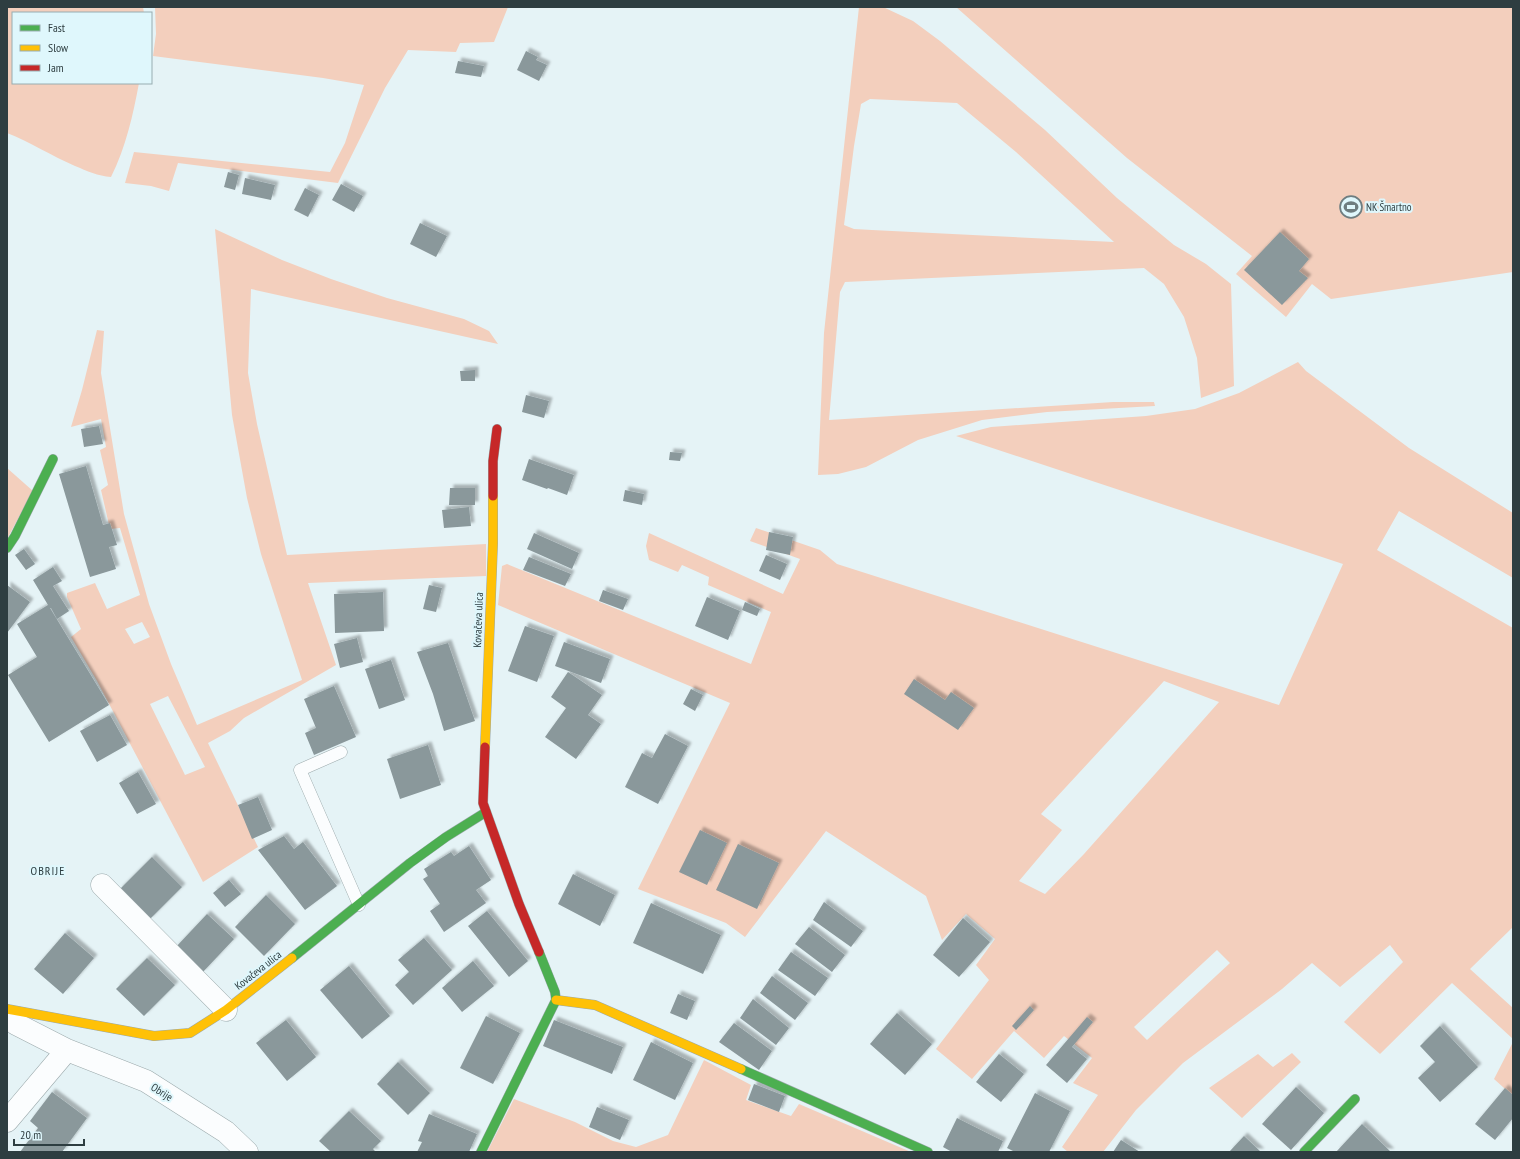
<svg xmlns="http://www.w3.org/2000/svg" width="1520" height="1159" font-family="'PT Sans Narrow',sans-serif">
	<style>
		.green { fill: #f3cfbd; fill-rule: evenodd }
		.building { fill: #8a989b; filter: url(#shadow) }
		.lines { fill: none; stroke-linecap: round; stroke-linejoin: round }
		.lane-casing { stroke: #9ba9ab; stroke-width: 13 }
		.street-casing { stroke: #9ba9ab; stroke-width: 23 }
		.fast-casing { stroke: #9ba9ab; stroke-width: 10 }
		.slow-casing { stroke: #9ba9ab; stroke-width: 10 }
		.jam-casing { stroke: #9ba9ab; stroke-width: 10 }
		.lane { stroke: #fbfdfe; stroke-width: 12 }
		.street { stroke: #fbfdfe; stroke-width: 22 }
		.fast { stroke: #4caf50; stroke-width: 9 }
		.slow { stroke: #ffc107; stroke-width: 9 }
		.jam { stroke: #c62828; stroke-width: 9 }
		.labels { text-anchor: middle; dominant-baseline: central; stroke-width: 4; stroke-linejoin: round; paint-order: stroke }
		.poi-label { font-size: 11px; fill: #2e3e41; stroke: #dff7fc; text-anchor: start }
		.street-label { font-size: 11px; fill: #2e3e41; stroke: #dff7fc }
		.neighbourhood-label { font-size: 12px; letter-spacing: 1px; fill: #2e3e41; stroke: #dff7fc }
	</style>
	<defs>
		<filter id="shadow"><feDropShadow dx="3.5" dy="-3.5" stdDeviation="1" flood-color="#0004"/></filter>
	</defs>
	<rect width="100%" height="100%" fill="#e5f3f6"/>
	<path class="green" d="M 7,7 L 143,7 L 144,13 L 13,13 L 13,83 L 139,83 C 133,115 126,147 111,177 C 98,176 87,171 75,166 C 52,156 30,142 7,133 Z
		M 155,7 L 508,7 L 494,42 L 460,43 L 456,52 L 408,50 L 385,88 L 338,183 L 178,163 L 169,191 L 151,186 L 125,183 L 134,152 L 330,172 L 345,143 L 364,85 L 323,78 L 153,56 L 156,34 Z
		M 859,7 L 883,7 L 913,21 L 940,41 L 1045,130 L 1117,198 L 1174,245 L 1206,264 L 1231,284 L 1234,386 L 1201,398 L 1197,358 L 1184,317 L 1164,284 L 1144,268 L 845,282 L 840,292 L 829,420 L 1113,402 L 1154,402 L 1155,406 L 1047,412 L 982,420 L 918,440 L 866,467 L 838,474 L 818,475 L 824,333 ZM 870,99 L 957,103 L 1016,152 L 1114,242 L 872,230 L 854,229 L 844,225 L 854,146 L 861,104 Z
		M 956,7 L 1513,7 L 1513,272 L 1331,299 L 1312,284 L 1286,317 L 1236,274 L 1252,256 L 1127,158 Z
		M 215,229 L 282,260 L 331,279 L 387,298 L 464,319 L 489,331 L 498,344 L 251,289 L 248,373 L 257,424 L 287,555 L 486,544 L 486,576 L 308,583 L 336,665 L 244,718 L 230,731 L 208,743 L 258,847 L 203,882 L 97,681 L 71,637 L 81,629 L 67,597 L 67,593 L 95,583 L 107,609 L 140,595 L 120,528 L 110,529 L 101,490 L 108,485 L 100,450 L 106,447 L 101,419 L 71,427 L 82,390 L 97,330 L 104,331 L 101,373 L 124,514 L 149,604 L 171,664 L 197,725 L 302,680 L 261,554 L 247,498 L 232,415 ZM 142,622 L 150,637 L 134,644 L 125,629 ZM 168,696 L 205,767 L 185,775 L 150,704 Z
		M 1298,362 L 1306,371 L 1409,448 L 1513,513 L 1513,578 L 1399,511 L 1377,550 L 1513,628 L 1513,927 L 1470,969 L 1513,1008 L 1513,1039 L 1452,983 L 1380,1054 L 1344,1022 L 1403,962 L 1390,945 L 1340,987 L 1312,963 L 1282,989 L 1183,1063 L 1136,1110 L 1103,1152 L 1068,1152 L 1062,1147 L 1098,1095 L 1073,1083 L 1092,1058 L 1064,1036 L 1044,1058 L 1014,1031 L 972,1079 L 936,1049 L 989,980 L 976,965 L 995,939 L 966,914 L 942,940 L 926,896 L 826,831 L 745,937 L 726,923 L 638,889 L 730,703 L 498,605 L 502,566 L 507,564 L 751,664 L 771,612 L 708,585 L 709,577 L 682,565 L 678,572 L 649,560 L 646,546 L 649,533 L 783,594 L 800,559 L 750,541 L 756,528 L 820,550 L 837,564 L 1279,705 L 1343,564 L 956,436 L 991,427 L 1146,416 L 1195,409 L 1239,393 ZM 1164,681 L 1219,702 L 1084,854 L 1045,894 L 1019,881 L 1062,830 L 1041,814 ZM 1217,950 L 1230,963 L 1147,1040 L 1134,1027 Z
		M 7,468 L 33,491 L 7,539 Z
		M 1513,1042 L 1513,1096 L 1494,1079 Z
		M 1292,1053 L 1301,1062 L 1242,1118 L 1209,1088 L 1258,1054 L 1273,1067 Z
		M 704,1060 L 751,1085 L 746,1100 L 791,1116 L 799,1104 L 911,1152 L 487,1152 L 514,1099 L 575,1122 L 613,1141 L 636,1147 L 668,1135 Z"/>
	<path class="building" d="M 526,51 L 538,57 L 536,60 L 547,65 L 539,81 L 517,70 Z
		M 458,61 L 484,66 L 481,77 L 455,73 Z
		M 228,172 L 239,175 L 235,190 L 224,187 Z
		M 245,178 L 275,185 L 271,200 L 242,194 Z
		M 341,184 L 363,196 L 354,212 L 332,200 Z
		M 305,188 L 319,195 L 308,217 L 294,210 Z
		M 420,223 L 447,236 L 436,257 L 410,244 Z
		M 1280,232 L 1309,259 L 1299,271 L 1308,278 L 1282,305 L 1244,270 Z
		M 475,370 L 475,381 L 461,381 L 460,371 Z
		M 526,395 L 549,401 L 544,418 L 522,412 Z
		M 99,426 L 103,444 L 84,447 L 81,429 Z
		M 670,452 L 682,453 L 680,461 L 669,460 Z
		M 529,459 L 574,475 L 567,495 L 548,488 L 547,489 L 522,480 Z
		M 86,466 L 103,525 L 110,523 L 117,545 L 109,547 L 116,569 L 90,577 L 59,474 Z
		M 450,488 L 475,488 L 475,505 L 449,505 Z
		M 625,490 L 644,494 L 642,505 L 623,501 Z
		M 469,507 L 471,526 L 444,528 L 442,510 Z
		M 769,532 L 793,537 L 790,555 L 766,550 Z
		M 534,533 L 579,553 L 572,569 L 527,549 Z
		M 24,549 L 35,564 L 26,570 L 15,555 Z
		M 766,555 L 787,564 L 780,580 L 759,571 Z
		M 529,557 L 571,574 L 565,586 L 523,570 Z
		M 53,567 L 62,581 L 53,586 L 69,611 L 57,619 L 51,608 L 50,608 L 109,705 L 49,742 L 8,675 L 37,657 L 17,624 L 48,605 L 33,580 Z
		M 7,585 L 30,602 L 7,633 Z
		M 429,585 L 442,588 L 436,612 L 423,609 Z
		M 603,590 L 628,599 L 623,610 L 599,601 Z
		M 383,592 L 384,631 L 335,633 L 334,594 Z
		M 707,597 L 740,611 L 728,640 L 695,626 Z
		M 745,602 L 760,609 L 757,616 L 742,610 Z
		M 525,626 L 554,636 L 537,682 L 508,671 Z
		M 357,638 L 363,662 L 340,668 L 334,644 Z
		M 564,642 L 610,659 L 601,683 L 555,666 Z
		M 448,643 L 475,721 L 444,731 L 433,694 L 417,652 Z
		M 391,660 L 405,700 L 379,709 L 365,669 Z
		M 568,672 L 602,695 L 588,715 L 601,724 L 576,759 L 545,737 L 566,708 L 551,697 Z
		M 914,679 L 945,700 L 951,692 L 974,708 L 958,730 L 904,694 Z
		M 334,686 L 356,737 L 314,755 L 305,733 L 316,728 L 304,699 Z
		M 691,689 L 703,695 L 695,711 L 683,704 Z
		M 110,715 L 127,745 L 97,762 L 80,731 Z
		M 665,734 L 688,746 L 658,804 L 625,787 L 642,753 L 652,758 Z
		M 428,745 L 441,785 L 400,799 L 387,759 Z
		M 138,772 L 156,804 L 137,814 L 119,783 Z
		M 258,797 L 272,830 L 252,839 L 238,805 Z
		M 700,830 L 727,843 L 707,885 L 679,872 Z
		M 284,836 L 294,849 L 303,842 L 337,886 L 305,910 L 258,850 Z
		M 738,844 L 779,863 L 757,909 L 716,890 Z
		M 469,846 L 491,880 L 476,890 L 486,903 L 444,932 L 430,911 L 440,904 L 423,879 L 428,876 L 424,869 L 451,852 L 454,856 Z
		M 152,857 L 182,887 L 149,920 L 119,890 Z
		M 573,874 L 615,895 L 600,926 L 558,904 Z
		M 229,880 L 241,894 L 225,907 L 213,893 Z
		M 266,895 L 295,924 L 264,956 L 235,927 Z
		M 824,902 L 863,931 L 851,947 L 813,920 Z
		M 651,903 L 721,935 L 703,974 L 633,943 Z
		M 487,911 L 528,961 L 509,977 L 468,926 Z
		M 207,914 L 234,939 L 202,973 L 175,948 Z
		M 963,918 L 990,942 L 959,977 L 933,955 Z
		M 809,927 L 845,955 L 832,972 L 795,944 Z
		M 65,933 L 94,958 L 63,994 L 34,969 Z
		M 424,938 L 452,970 L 413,1005 L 395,985 L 409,972 L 398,960 Z
		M 791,952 L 828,978 L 815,996 L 778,970 Z
		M 147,958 L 175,985 L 144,1016 L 116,989 Z
		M 473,961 L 494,986 L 462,1012 L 442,988 Z
		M 349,966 L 390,1016 L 362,1039 L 320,990 Z
		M 772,976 L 808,1003 L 795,1020 L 760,993 Z
		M 678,994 L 695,1001 L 687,1020 L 670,1013 Z
		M 753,999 L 789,1028 L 776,1045 L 740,1018 Z
		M 1030,1006 L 1034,1010 L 1016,1030 L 1012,1026 Z
		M 897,1013 L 932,1044 L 905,1075 L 870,1044 Z
		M 486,1016 L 520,1033 L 493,1084 L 460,1068 Z
		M 1087,1017 L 1093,1022 L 1072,1047 L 1087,1059 L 1067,1083 L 1046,1065 Z
		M 286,1020 L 316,1057 L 287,1081 L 256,1043 Z
		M 554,1020 L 623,1047 L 612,1074 L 543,1046 Z
		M 734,1023 L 772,1051 L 759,1070 L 719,1042 Z
		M 1440,1026 L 1478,1067 L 1440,1102 L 1418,1078 L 1435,1062 L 1420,1046 Z
		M 651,1042 L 693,1063 L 675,1100 L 633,1080 Z
		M 999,1054 L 1024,1074 L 1001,1102 L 976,1082 Z
		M 398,1062 L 430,1093 L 408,1115 L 377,1084 Z
		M 754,1084 L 785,1096 L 779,1112 L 748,1100 Z
		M 1296,1087 L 1324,1113 L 1291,1150 L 1262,1124 Z
		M 1505,1088 L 1513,1095 L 1513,1118 L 1495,1140 L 1475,1124 Z
		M 52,1092 L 87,1118 L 62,1152 L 20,1152 L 38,1128 L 30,1121 Z
		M 1035,1093 L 1070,1111 L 1049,1152 L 1015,1152 L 1007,1148 Z
		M 597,1107 L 629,1120 L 620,1140 L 589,1127 Z
		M 349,1111 L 381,1141 L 373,1149 L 376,1152 L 331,1152 L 319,1141 Z
		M 429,1114 L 477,1134 L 469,1152 L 417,1152 L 422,1142 L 418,1141 Z
		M 957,1118 L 1003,1141 L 998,1152 L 952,1152 L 943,1147 Z
		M 1362,1124 L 1391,1152 L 1336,1152 Z
		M 1244,1136 L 1261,1152 L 1229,1152 Z
		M 1121,1140 L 1140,1152 L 1113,1152 Z"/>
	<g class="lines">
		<g class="lane-casing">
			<path id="lane" d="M 341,752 L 300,770 L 359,905"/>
		</g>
		<g class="street-casing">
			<path id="street" d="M 102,885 L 226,1010
				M 7,1016 L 16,1024 L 67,1050 L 146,1081 L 226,1132 L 247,1152
				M 7,1121 L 67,1050"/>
		</g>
		<g class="fast-casing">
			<path id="fast" d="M 7,548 L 15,536 L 53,459
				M 292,958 L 410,863 L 446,837 L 486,812
				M 741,1069 L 928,1152
				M 481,1152 L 556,1000 L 555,992 L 539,952
				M 1304,1152 L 1355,1099"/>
		</g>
		<g class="slow-casing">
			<path id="slow" d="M 485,747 L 493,543 L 493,496
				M 556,1000 L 595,1005 L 741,1069
				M 7,1009 L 154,1036 L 190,1033 L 226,1010 L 292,958"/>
		</g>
		<g class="jam-casing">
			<path id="jam" d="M 493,496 L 493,461 L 497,429
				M 485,747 L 483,803 L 519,904 L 539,952"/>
		</g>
		<use href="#lane" class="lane"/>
		<use href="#street" class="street"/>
		<use href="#fast" class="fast"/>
		<use href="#slow" class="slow"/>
		<use href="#jam" class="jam"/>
	</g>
	<defs>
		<g id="stadium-ring" transform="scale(1.15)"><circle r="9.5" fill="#dff7fc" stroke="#6e7d80" stroke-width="1.5"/><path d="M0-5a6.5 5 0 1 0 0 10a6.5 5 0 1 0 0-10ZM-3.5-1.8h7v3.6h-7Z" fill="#6e7d80"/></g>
	</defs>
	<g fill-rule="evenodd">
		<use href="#stadium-ring" x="1351" y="207"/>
	</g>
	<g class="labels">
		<g class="poi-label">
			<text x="1366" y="207">NK Šmartno</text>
		</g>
		<g class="street-label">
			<text transform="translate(478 620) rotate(-88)">Kovačeva ulica</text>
			<text transform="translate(258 970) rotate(-38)">Kovačeva ulica</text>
			<text transform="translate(162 1092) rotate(32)">Obrije</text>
		</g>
		<g class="neighbourhood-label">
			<text x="48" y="870">OBRIJE</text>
		</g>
	</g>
	<rect width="1520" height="1159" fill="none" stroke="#2e3e41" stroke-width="16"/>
	<rect x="12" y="12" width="140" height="72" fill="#dff7fc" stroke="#98adb1"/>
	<rect x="20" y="25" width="20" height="6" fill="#4caf50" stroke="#98adb1"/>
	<text x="48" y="32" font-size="12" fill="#2e3e41">Fast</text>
	<rect x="20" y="45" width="20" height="6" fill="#ffc107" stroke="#98adb1"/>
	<text x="48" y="52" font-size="12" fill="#2e3e41">Slow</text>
	<rect x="20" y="65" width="20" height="6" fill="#c62828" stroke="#98adb1"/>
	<text x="48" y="72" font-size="12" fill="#2e3e41">Jam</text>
	<path d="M14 1139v6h70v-6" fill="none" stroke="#2e3e41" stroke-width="2"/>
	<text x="20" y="1139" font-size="12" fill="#2e3e41" stroke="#dff7fc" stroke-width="3" paint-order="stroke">20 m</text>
</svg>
